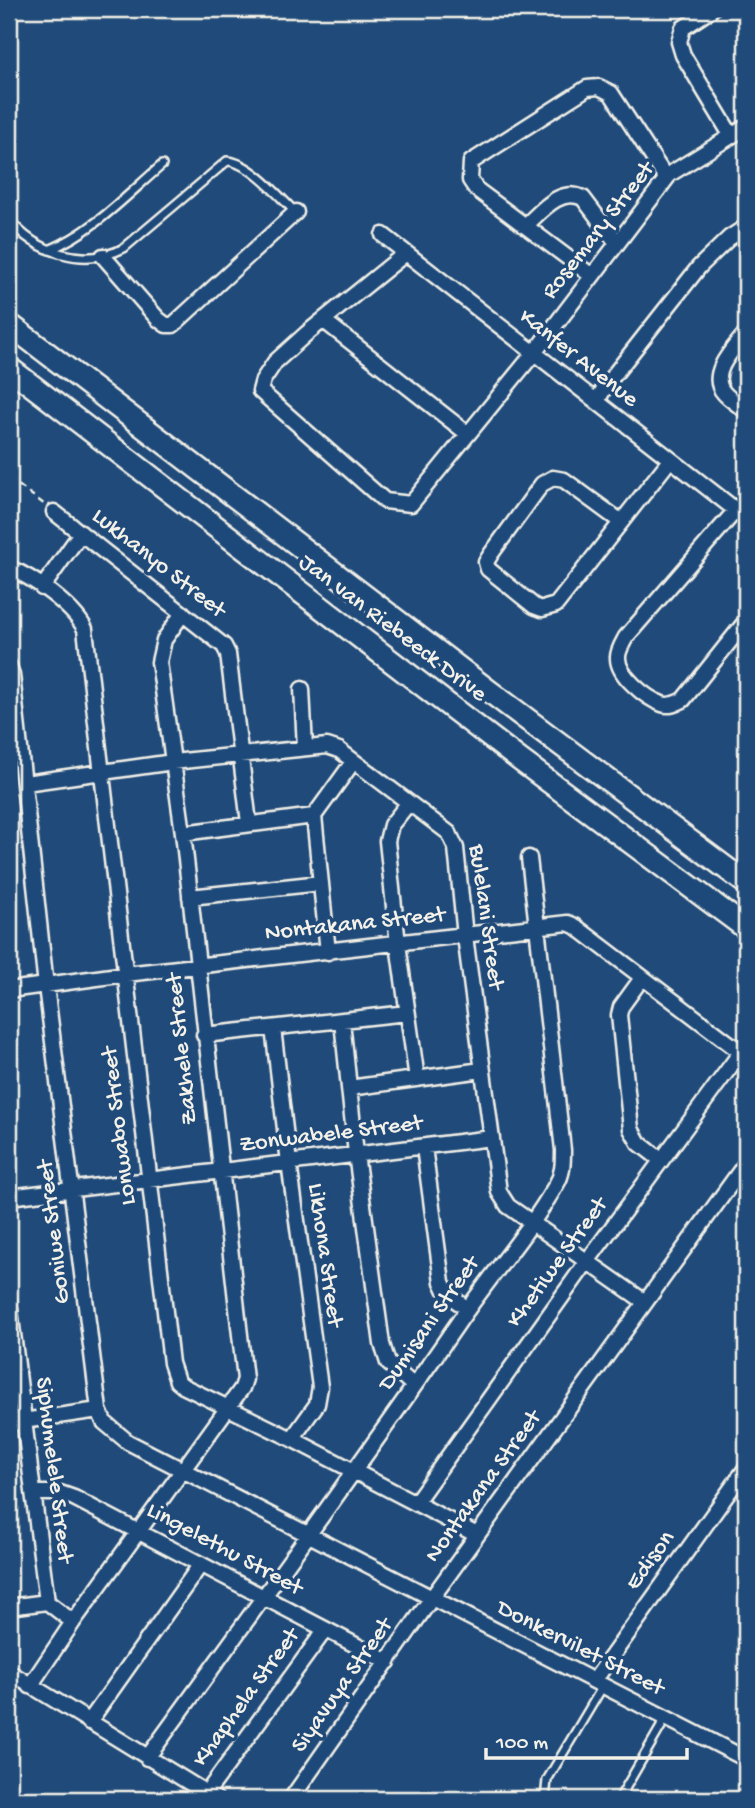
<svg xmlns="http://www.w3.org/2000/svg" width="755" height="1808" font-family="'Gochi Hand',sans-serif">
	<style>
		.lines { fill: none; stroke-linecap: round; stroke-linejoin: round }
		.lane-casing { stroke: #f4f1e8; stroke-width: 12 }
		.street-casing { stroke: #f4f1e8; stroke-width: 19 }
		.secondary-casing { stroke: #f4f1e8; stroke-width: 26 }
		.path { stroke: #f4f1e8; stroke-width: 2.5; stroke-dasharray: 7 5; stroke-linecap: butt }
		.lane { stroke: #1f4a7a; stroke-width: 7 }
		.street { stroke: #1f4a7a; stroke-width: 14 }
		.secondary { stroke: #1f4a7a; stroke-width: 21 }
		.labels { text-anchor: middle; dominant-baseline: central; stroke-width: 7; stroke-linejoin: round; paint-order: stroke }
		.street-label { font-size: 24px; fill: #f4f1e8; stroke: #1f4a7a }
	</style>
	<rect width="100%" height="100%" fill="#1f4a7a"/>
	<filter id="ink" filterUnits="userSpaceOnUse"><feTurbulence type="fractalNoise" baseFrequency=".0143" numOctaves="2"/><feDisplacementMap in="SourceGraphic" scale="14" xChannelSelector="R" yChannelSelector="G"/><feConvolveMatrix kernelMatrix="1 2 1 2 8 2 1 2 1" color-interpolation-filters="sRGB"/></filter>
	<g filter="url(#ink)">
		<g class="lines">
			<g class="lane-casing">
				<path id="lane" d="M 9,219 C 35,253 85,268 124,248 L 227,161 C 250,162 279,196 295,212
					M 49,250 C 93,232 127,195 162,165
					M 545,1799 L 547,1780 L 603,1686
					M 619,1799 L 666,1718"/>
			</g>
			<g class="street-casing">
				<path id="street" d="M 712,9 L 683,28 L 679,42 L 683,55 L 731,135
					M 525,226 C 541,212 559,187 583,198 L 617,243
					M 383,235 L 746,518
					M 406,253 L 306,334 L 275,362 L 263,380 L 260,391 L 385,501 L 411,504 L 534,353 L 670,174 L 746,127
					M 103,256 L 158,319 L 166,325 L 173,325 L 296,212
					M 592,276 L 476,189 L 470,180 L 471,162 L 587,88 L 599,87 L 611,93 L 666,178
					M 323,320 L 468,434
					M 746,333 C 735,347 707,374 724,393 C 730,400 739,405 746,411
					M 597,401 L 606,385 L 699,267 L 729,238 L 746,227
					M 736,510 L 626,637 C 623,643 618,650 618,657 C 617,675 646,698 662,704 C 670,707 677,703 683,700 L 746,621
					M 54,512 L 224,646 L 228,654 L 249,823
					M 620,521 L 564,480 L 553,478 L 542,484 L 491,554 L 486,562 L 488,569 L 534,606 L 542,609 L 556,605 L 670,460
					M 9,568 C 33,577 73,606 85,629 L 171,1363 L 177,1381 L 183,1386 L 292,1439 L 477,1535
					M 42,588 L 81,533
					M 9,666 L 12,675 L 46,986 L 99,1410 L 104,1422 L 128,1442 L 746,1759
					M 302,689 L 305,748
					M 25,783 L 173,762 L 327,746 L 339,750 L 449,833 L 456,848 L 465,936 L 499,1192 L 508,1206 L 645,1302
					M 408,804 L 391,825 L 387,841 L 398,944 L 417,1079
					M 183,833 L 314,816
					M 190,897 L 321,883
					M 328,952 L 314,816 L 353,762
					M 642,978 L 621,1007 L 619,1015 L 631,1129 L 639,1143 L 661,1160
					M 9,990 L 126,974 L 568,923 L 575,926 L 746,1056
					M 342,1021 L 356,1154 L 382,1344 L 388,1363 L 414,1386
					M 273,1028 L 289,1163 L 320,1387 L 317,1404 L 292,1439
					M 204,1035 L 407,1013
					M 349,1088 L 482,1070
					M 424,1147 L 442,1282 L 448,1295 L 468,1309
					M 9,1197 L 492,1138
					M 9,1302 L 47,1602
					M 9,1423 L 99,1410
					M 34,1493 L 60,1493 L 74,1498 L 388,1662
					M 415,1503 L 586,1263 L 741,1052
					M 9,1607 L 47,1602 L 73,1622
					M 9,1672 L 216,1799
					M 594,1681 L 746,1468
					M 30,1686 L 73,1622 L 242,1388 L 245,1379 L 183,833 L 159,662 L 164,640 L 183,613
					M 89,1722 L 201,1564
					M 147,1758 C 251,1614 357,1470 458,1323 C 489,1277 528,1234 556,1185 C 563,1174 563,1163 563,1150 L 529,858
					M 206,1794 L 325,1630
					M 291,1799 L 431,1599 L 746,1163"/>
			</g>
			<g class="secondary-casing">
				<path id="secondary" d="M 9,324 L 489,691 L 746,883
					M 9,368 L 520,760 L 746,928"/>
			</g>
			<path class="path" d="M 9,478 L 45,505"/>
			<use href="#lane" class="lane"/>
			<use href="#street" class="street"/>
			<use href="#secondary" class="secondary"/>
		</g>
	</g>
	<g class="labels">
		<g class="street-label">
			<text transform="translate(599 231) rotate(-52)">Rosemary Street</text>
			<text transform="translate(578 359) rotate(38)">Kanfer Avenue</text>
			<text transform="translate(158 564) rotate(38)">Lukhanyo Street</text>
			<text transform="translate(392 629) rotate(37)">Jan van Riebeeck Drive</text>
			<text transform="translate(485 917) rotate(82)">Bulelani Street</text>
			<text transform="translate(355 925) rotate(-6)">Nontakana Street</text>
			<text transform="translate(183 1049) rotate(-96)">Zakhele Street</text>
			<text transform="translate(120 1126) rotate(-97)">Lonwabo Street</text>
			<text transform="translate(331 1135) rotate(-7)">Zonwabele Street</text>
			<text transform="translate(55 1232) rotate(-97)">Goniwe Street</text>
			<text transform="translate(324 1255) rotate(82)">Likhona Street</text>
			<text transform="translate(558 1263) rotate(-54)">Khetiwe Street</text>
			<text transform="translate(430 1324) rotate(-55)">Dumisani Street</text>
			<text transform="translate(53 1470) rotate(83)">Siphumelele Street</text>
			<text transform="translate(484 1487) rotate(-54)">Nontakana Street</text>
			<text transform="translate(224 1550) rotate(28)">Lingelethu Street</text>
			<text transform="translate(651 1561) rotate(-54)">Edison</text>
			<text transform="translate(580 1649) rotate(27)">Donkervilet Street</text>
			<text transform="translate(343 1686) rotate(-55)">Siyavuya Street</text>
			<text transform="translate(247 1698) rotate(-54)">Khaphela Street</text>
		</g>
	</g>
	<rect width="755" height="1808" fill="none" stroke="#1f4a7a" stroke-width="35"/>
	<rect x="18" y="18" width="720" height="1773" fill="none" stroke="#f4f1e8" stroke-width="2.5" filter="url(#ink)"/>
	<path d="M486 1748v10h201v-10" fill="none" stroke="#f4f1e8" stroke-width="3.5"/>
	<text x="496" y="1748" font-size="21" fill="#f4f1e8" stroke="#1f4a7a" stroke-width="5" paint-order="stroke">100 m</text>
</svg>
